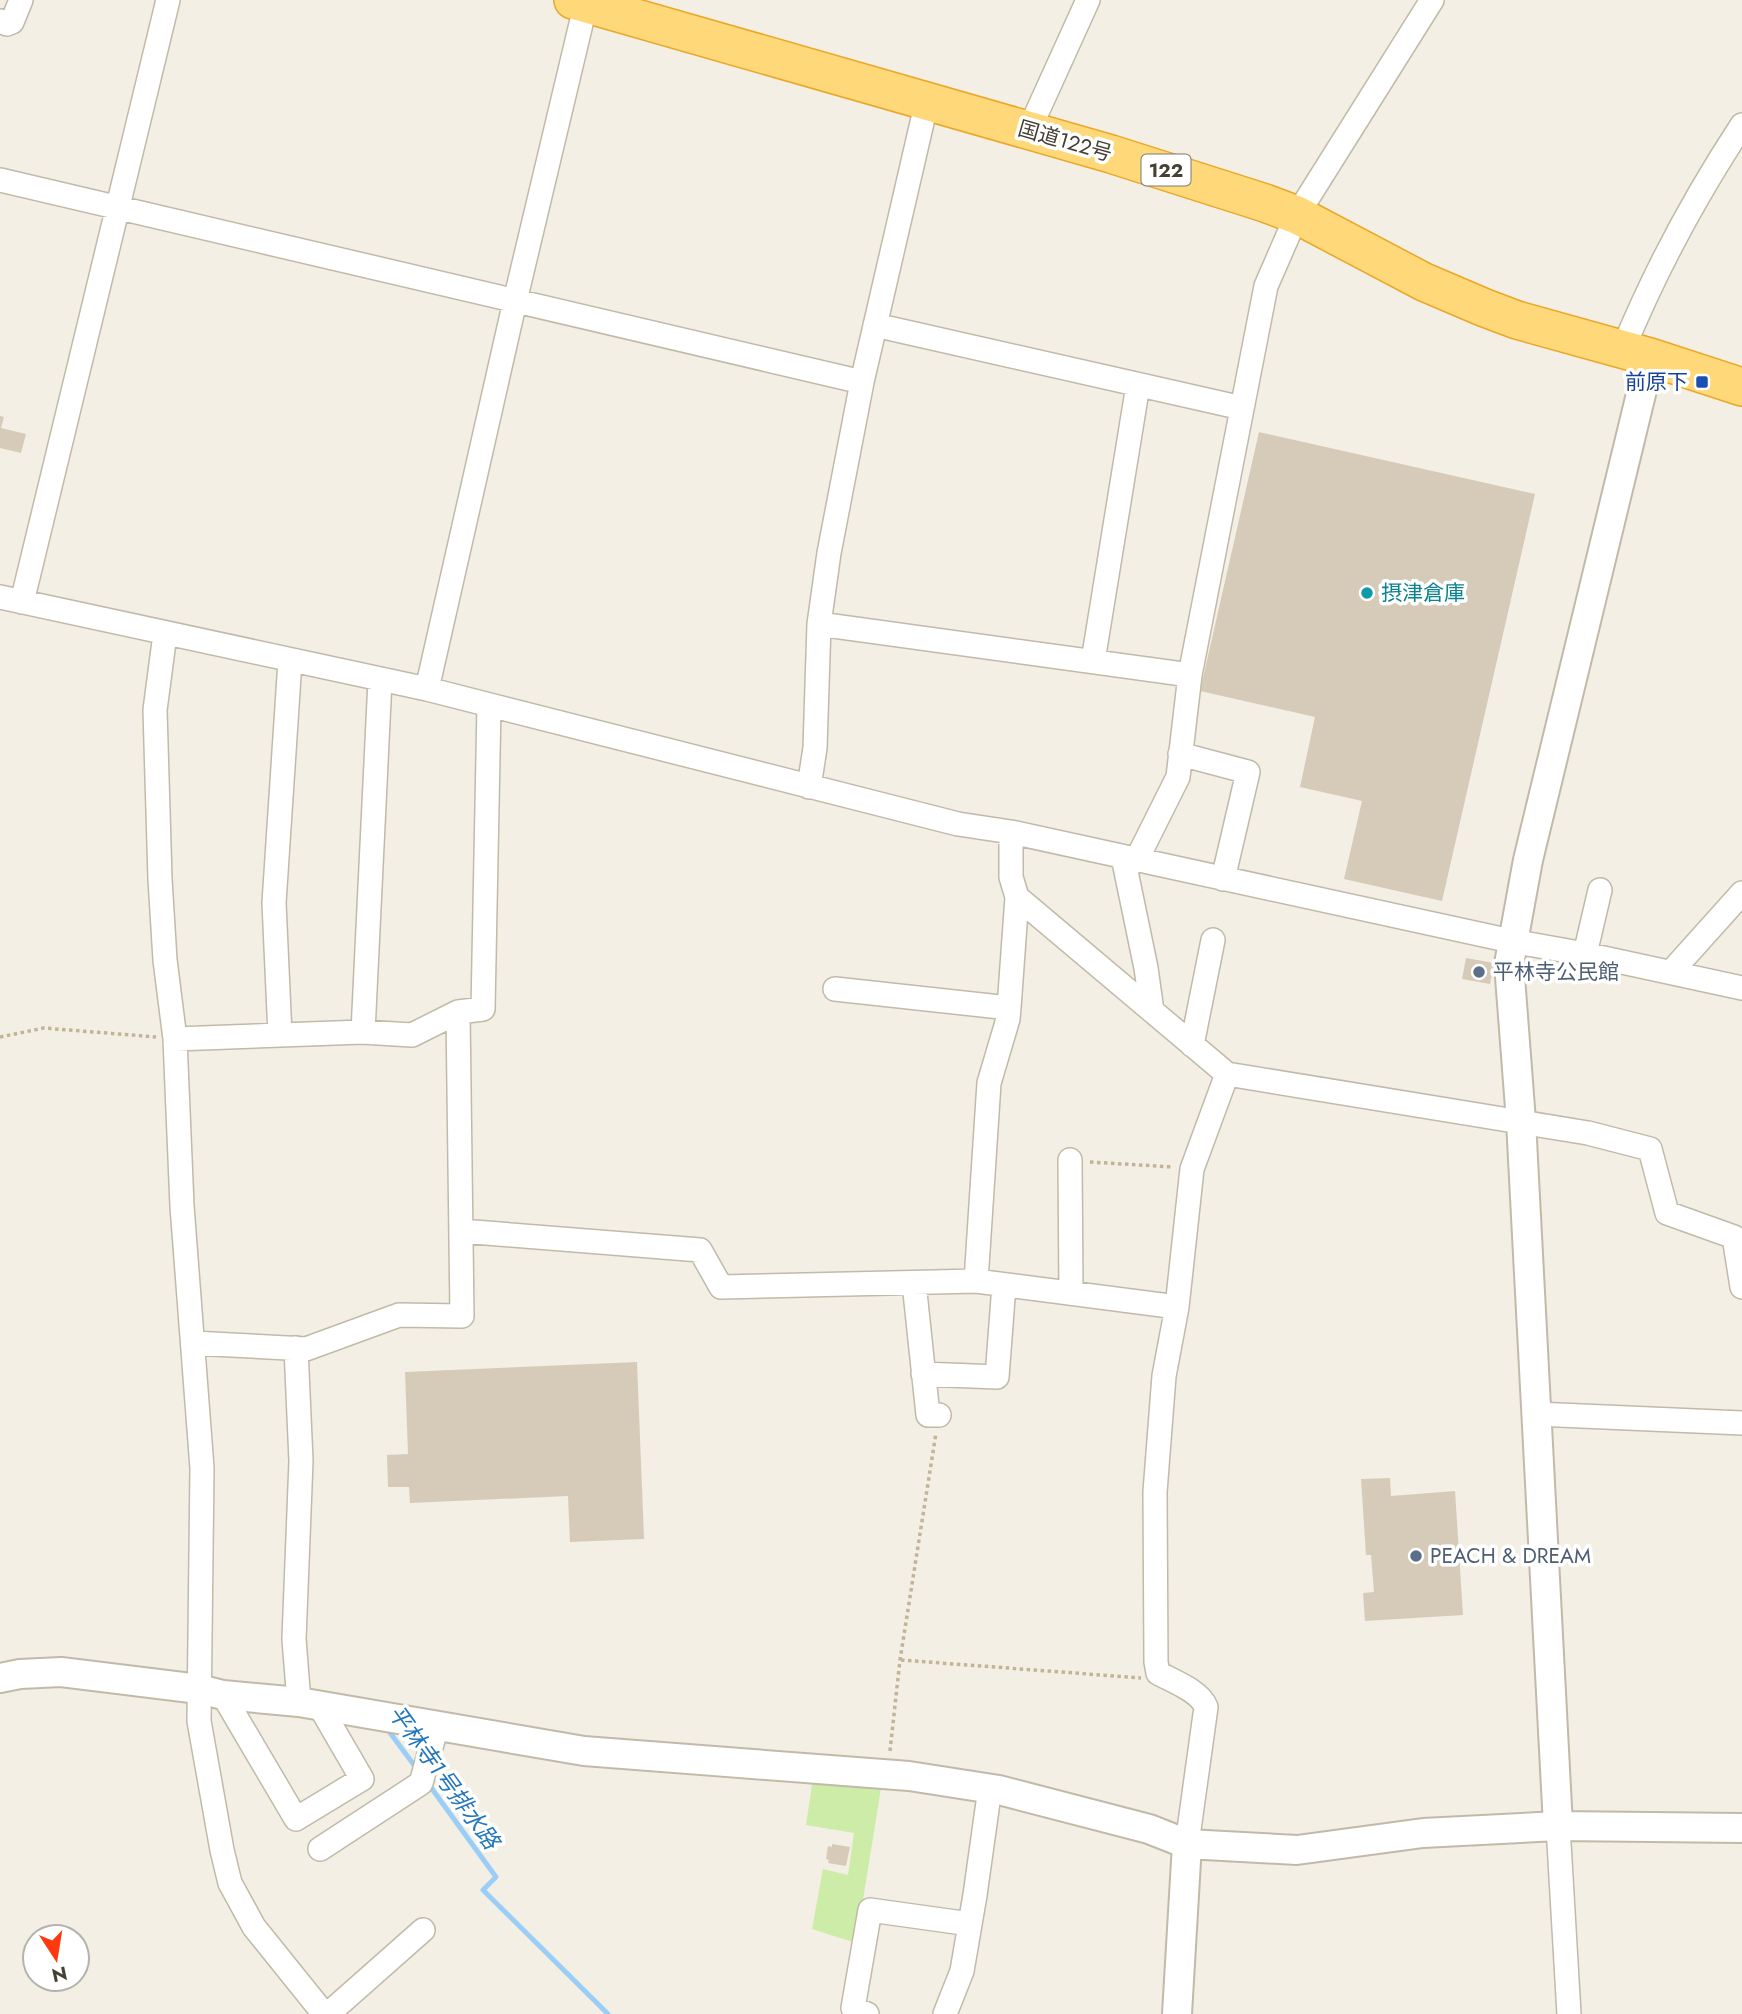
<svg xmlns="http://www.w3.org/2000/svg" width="1742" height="2014" font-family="Jost,'Noto Sans JP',sans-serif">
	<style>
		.green { fill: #cceca8 }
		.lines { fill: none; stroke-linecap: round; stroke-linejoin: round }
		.stream { stroke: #9acef6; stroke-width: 5 }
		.building { fill: #d6cbb8 }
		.minor-casing { stroke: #c2baa8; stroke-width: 26 }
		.tertiary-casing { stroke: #c2baa8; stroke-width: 32 }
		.trunk-casing { stroke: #eaa727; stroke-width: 40 }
		.path { stroke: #c2b495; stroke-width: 3.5; stroke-dasharray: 3.5 3.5; stroke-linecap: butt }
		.minor { stroke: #fff; stroke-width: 23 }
		.tertiary { stroke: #fff; stroke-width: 28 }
		.trunk { stroke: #ffd87a; stroke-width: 37 }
		.transit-dot { fill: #1a4fb4; stroke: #fff; stroke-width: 2.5 }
		.culture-dot { fill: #0f9aa8; stroke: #fff; stroke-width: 2.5 }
		.service-dot { fill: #5c6f8a; stroke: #fff; stroke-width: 2.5 }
		.labels { text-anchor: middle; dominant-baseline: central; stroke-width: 7; stroke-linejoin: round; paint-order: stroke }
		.shield { fill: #fff; stroke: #7e7970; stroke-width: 2 }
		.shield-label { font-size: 19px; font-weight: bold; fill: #463f33 }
		.street-label { font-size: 21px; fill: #463f33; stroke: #fff }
		.transit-label { font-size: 21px; fill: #164399; stroke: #fff; text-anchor: end }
		.culture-label { font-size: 21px; fill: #0d838f; stroke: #fff; text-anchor: start }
		.service-label { font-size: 21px; fill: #4e5e75; stroke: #fff; text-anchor: start }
		.water-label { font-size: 23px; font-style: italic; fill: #2477ba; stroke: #fff }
	</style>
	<rect width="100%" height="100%" fill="#f3efe4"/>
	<path class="green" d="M 813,1778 L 882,1782 L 856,1943 L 812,1929 L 823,1869 L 848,1875 L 854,1833 L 806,1825 Z"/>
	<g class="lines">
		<path class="stream" d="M 385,1726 L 417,1769
			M 427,1782 L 496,1877 L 483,1890 L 608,2014"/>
	</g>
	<path class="building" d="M 0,416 L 4,417 L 1,428 L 26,434 L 21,453 L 0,448 Z
		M 1259,432 L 1535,494 L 1442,901 L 1344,879 L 1362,801 L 1300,787 L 1315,717 L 1200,691 Z
		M 1466,958 L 1494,963 L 1490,984 L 1462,979 Z
		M 637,1362 L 644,1539 L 570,1542 L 568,1496 L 410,1503 L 409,1487 L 388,1487 L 387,1455 L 408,1454 L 405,1372 Z
		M 1390,1478 L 1391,1496 L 1455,1491 L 1463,1615 L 1365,1621 L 1363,1593 L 1374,1592 L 1371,1555 L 1366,1555 L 1361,1479 Z
		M 832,1844 L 850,1847 L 846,1866 L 828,1863 L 829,1860 L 826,1859 L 828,1846 L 832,1847 Z"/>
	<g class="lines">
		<g class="minor-casing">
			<path id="minor" d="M 0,21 L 7,24 L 12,22 L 21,0
				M 1029,130 L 1088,0
				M 0,180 L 862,382
				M 875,325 L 1242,408
				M 1623,349 C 1655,271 1696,195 1742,125
				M 0,597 L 427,689 L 958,824 L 1011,832 L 1511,941 L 1585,954 L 1742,988
				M 22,602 L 168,0
				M 819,624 L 1190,675
				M 165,634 L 155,710 L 160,879 L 165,960 L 175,1039 L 182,1206 L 202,1468 L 199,1721 L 222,1850 L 230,1883 L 254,1927 L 324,2014
				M 1093,661 L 1138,385
				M 427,689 L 515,301 L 586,3
				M 1180,754 L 1248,772 L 1223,879
				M 809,787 L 815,748 L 819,624 L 829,553 L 862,382 L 927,101
				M 1123,857 L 1146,968 L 1152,1011
				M 1136,861 L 1178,777 L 1190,675 L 1266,286 L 1297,215 L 1432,0
				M 1017,897 L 1227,1074 L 1588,1133 L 1650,1149 L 1667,1213 L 1734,1237 L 1742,1287
				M 1585,954 L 1600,890
				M 1672,971 L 1742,893
				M 835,989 L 1009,1008
				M 363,1032 L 380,680
				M 280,1035 L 274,903 L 290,661
				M 175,1039 L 362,1032 L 412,1035 L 458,1012 L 483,1009 L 489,705
				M 1192,1045 L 1213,940
				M 1070,1160 L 1071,1293
				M 461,1231 L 700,1250 L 721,1287 L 976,1281 L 1177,1307
				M 976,1281 L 989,1083 L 1008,1019 L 1009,1008 L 1017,897 L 1011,877 L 1011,832
				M 914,1283 L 928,1415 L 939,1415
				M 193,1343 L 306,1349 L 399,1315 L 462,1316 L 458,1012
				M 296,1348 L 301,1461 L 294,1639 L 299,1702
				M 923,1374 L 997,1377 L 1004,1285
				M 1536,1414 L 1742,1423
				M 223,1695 L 296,1819 L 362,1779 L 319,1705
				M 1558,1826 L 1569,2014
				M 1187,1844 L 1206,1707 C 1200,1691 1173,1681 1158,1673 L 1156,1662 L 1155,1492 L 1164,1376 L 1177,1307 L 1192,1169 L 1227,1074
				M 320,1849 L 421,1783 L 437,1726
				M 328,2014 L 423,1930
				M 867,2014 L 853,2008 L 870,1910 L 970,1924
				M 945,2014 L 962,1971 L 975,1895 L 990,1788"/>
		</g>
		<g class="tertiary-casing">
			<path id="tertiary" d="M 0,1678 L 20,1674 L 61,1672 L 199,1689 L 223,1695 L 299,1702 L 584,1751 L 909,1776 L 999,1790 L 1149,1829 L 1187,1844 L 1297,1850 L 1423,1833 L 1558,1826 L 1742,1828
				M 1558,1826 L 1521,1121 L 1509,964 L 1528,860 L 1650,357
				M 1177,2014 L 1187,1844"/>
		</g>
		<g class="trunk-casing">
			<path id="trunk" d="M 573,0 L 1111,154 L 1265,203 L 1297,215 L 1424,282 L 1485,308 L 1517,320 L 1650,357 L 1742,387"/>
		</g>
		<path class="path" d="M 0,1037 L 44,1028 L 156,1037
			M 1090,1162 L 1173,1167
			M 901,1660 L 1141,1678
			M 890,1751 L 900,1660 L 936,1433"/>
		<use href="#minor" class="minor"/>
		<use href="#tertiary" class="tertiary"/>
		<use href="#trunk" class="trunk"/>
	</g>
	<rect class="transit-dot" x="1695" y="375" width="14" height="14" rx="3.5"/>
	<circle class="culture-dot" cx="1367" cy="593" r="7"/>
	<g class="service-dot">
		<circle cx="1479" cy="972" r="7"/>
		<circle cx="1416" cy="1556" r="7"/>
	</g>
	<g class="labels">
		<rect class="shield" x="1141.5" y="154.5" width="49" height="31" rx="5"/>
		<g class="shield-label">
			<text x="1166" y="170">122</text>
		</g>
		<g class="street-label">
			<text transform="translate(1065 141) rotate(16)">国道122号</text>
		</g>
		<g class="transit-label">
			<text x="1688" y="382">前原下</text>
		</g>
		<g class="culture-label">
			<text x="1381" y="593">摂津倉庫</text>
		</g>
		<g class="service-label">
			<text x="1493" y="972">平林寺公民館</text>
			<text x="1430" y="1556">PEACH &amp; DREAM</text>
		</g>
		<g class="water-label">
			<text transform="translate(444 1777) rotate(54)">平林寺1号排水路</text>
		</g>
	</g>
	<g transform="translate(56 1958) rotate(168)"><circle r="33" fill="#ffffff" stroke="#b5b2ad" stroke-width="2"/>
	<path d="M0-5L12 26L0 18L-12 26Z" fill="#ff390f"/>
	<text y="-10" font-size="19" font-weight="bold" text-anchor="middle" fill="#463f33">N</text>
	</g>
</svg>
